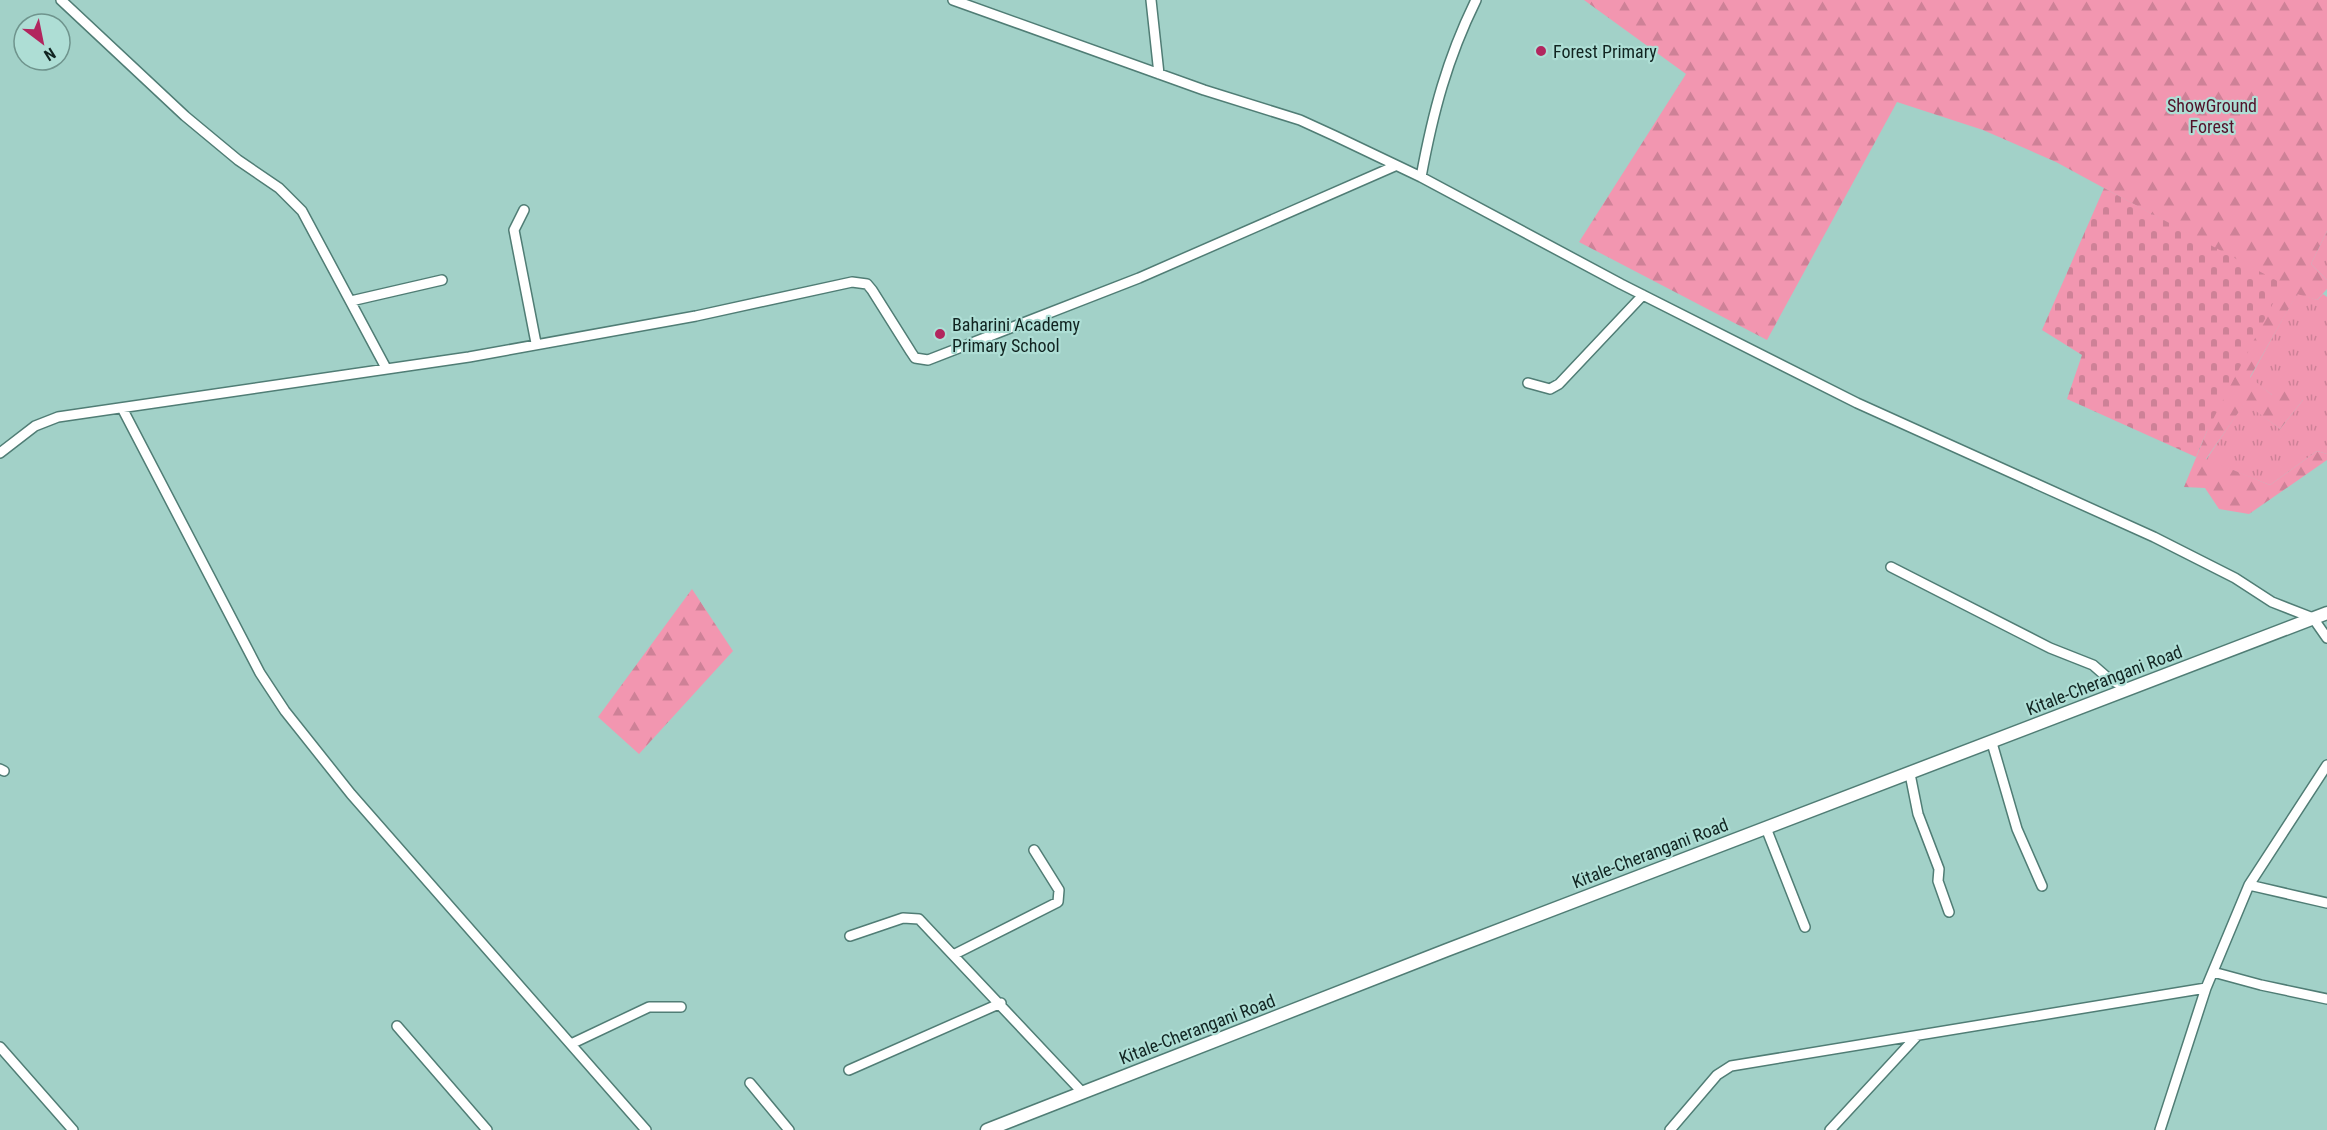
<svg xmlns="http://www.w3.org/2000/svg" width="2327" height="1130" font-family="'Roboto Condensed',sans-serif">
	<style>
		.grass { fill: url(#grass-tufts) }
		.forest { fill: url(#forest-firs) }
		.cemetery { fill: url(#cemetery-stones) }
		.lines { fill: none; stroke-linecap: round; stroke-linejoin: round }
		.minor-casing { stroke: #507d75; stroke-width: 12 }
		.major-casing { stroke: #507d75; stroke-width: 15 }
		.minor { stroke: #fff; stroke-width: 9 }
		.major { stroke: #fff; stroke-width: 12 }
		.poi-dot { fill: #b2265e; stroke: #aeded5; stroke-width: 2 }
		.labels { text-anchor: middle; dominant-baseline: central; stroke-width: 4.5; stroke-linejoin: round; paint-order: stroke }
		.poi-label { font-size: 18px; fill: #112421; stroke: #aeded5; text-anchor: start }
		.park-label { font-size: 18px; fill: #52122a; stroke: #aeded5 }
		.street-label { font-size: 18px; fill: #112421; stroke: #aeded5 }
	</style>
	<defs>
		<pattern id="grass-tufts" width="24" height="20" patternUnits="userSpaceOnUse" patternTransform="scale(1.5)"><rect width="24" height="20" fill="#f296b0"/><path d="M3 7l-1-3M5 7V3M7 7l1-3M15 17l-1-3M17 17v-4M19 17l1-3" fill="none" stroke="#ce8197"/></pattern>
		<pattern id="forest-firs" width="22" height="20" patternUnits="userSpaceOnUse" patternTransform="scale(1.5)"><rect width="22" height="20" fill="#f296b0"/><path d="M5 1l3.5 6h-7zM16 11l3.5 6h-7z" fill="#ce8197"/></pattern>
		<pattern id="cemetery-stones" width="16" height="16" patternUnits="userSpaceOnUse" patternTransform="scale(1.5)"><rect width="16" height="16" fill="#f296b0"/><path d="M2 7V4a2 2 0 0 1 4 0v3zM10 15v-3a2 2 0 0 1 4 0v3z" fill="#ce8197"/></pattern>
	</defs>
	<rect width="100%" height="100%" fill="#a2d1c8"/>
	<path class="grass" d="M 2327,231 L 2327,280 L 2311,264 Z
		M 2297,293 L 2317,300 L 2323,294 L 2327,297 L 2327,454 L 2317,451 L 2270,485 L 2206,460 L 2245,402 L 2280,429 L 2303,400 L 2272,395 L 2250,378 Z"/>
	<path class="forest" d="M 1584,0 L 2327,0 L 2327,231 L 2311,264 L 2327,280 L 2327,289 L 2317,300 L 2297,294 L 2250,377 L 2272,395 L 2291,387 L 2303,400 L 2280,429 L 2245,403 L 2206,459 L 2270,485 L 2317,451 L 2327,454 L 2327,460 L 2249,514 L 2219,509 L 2205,488 L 2184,487 L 2207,431 L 2251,268 L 2056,162 L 1983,130 L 1897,102 L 1767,340 L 1579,242 L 1686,74 Z
		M 692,589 L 733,651 L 639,754 L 598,717 Z"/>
	<path class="cemetery" d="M 2104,188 L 2283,284 L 2207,431 L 2196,457 L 2067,399 L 2082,355 L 2042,330 Z"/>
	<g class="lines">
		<g class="minor-casing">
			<path id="minor" d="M 61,0 L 185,116 L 238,160 L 279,188 L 302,211 L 386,368
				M 953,0 L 1204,90 L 1300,120 L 1335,136 L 1421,177 L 1621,284 L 1857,403 L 2154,537 L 2235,578 L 2272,602 L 2313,618 L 2327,638
				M 1151,0 L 1159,74
				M 1421,177 C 1433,112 1447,59 1476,0
				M 524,210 L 514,230 L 536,343
				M 351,301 L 442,280
				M 1528,383 L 1550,389 L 1559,384 L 1643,295
				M 122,408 L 260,673 L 285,711 L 351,794 L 646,1130
				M 0,453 L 35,426 L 58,417 L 469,357 L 696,316 L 852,282 L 867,284 L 872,290 L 911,352 L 915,358 L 928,360 L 1139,278 L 1395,166
				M 1891,567 L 2050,648 L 2093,665 L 2109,679 L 2129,689
				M 1992,743 L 2017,829 L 2042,886
				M 0,769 L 4,771
				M 1910,774 L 1918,814 L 1939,869 L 1938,881 L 1949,912
				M 1766,828 L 1805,927
				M 2249,885 L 2327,903
				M 850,936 L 903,918 L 919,919 L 1083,1093
				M 955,954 L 1058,902 L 1059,890 L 1034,850
				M 2213,972 L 2261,985 L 2327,999
				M 397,1026 L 487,1130
				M 571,1044 L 649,1007 L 681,1007
				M 0,1047 L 73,1130
				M 849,1070 L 1001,1003
				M 750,1083 L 789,1130
				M 1670,1130 L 1717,1075 L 1731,1066 L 2206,988
				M 1830,1130 L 1916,1037
				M 2160,1130 L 2206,988 L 2249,885 L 2327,765"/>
		</g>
		<g class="major-casing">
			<path id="major" d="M 987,1130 L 1447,950 L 2327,613"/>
		</g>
		<use href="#minor" class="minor"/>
		<use href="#major" class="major"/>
	</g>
	<g class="poi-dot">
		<circle cx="1541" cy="51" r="6"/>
		<circle cx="940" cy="334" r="6"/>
	</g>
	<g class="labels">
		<g class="poi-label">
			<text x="1553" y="51">Forest Primary</text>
			<text x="952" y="324">Baharini Academy<tspan x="952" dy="21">Primary School</tspan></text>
		</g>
		<g class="park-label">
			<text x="2212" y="105">ShowGround<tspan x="2212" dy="21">Forest</tspan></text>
		</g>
		<g class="street-label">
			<text transform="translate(2104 680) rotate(-21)">Kitale-Cherangani Road</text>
			<text transform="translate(1650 853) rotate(-21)">Kitale-Cherangani Road</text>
			<text transform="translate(1197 1029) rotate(-21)">Kitale-Cherangani Road</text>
		</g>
	</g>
	<g transform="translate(42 42) rotate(148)"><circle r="28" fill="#aeded5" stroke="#6f948d" stroke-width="1.5"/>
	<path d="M0-4.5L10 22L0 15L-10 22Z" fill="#b2265e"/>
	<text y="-9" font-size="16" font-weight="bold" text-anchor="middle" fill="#112421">N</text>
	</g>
</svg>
